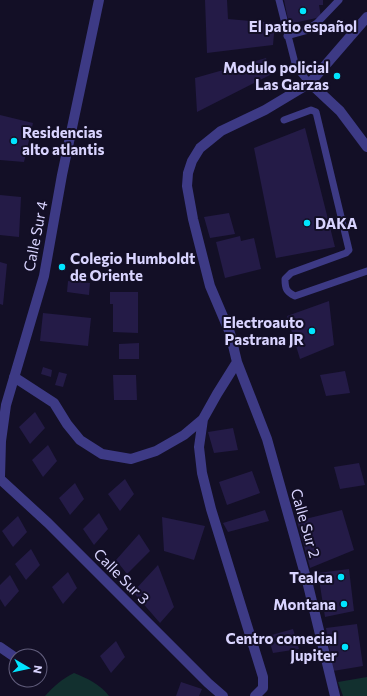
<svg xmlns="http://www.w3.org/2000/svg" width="367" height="696" font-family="Commissioner,sans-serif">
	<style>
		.green { fill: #12302f }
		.building { fill: #241b47 }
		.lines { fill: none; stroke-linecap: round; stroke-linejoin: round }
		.service { stroke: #3d3a85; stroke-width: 7 }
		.minor { stroke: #3d3a85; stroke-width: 10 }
		.poi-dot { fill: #00e5ff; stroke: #130f26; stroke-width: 1.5 }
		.labels { text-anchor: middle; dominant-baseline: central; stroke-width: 4; stroke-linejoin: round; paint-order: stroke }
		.poi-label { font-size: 15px; font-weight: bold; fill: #d9d4ff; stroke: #130f26; text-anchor: end }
		.street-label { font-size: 15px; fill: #d9d4ff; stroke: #130f26 }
	</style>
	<rect width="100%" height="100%" fill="#130f26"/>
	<path class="green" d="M 74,673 C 87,678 101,685 109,696 L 45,696 C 54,686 62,679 74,673 Z
		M 367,677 L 367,696 L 343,696 L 338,682 Z"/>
	<path class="building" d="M 205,0 L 227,0 L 228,19 L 275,23 L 273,45 L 207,53 Z
		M 284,0 L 323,0 L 323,5 L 319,5 L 321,17 L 289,24 Z
		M 266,58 L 272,74 L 197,112 L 195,78 Z
		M 0,115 L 33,123 L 24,162 L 0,160 Z
		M 305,128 L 335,247 L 276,258 L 254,148 Z
		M 0,195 L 21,197 L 19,237 L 0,235 Z
		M 229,213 L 235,234 L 210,238 L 204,217 Z
		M 240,236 L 241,241 L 254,238 L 261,269 L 225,278 L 216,242 Z
		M 0,262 L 7,264 L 3,305 L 0,304 Z
		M 68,281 L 90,283 L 89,295 L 67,292 Z
		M 110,292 L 138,292 L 138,333 L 113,332 L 113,304 L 110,304 Z
		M 329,301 L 334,345 L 300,359 L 287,316 Z
		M 43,313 L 91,318 L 88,346 L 40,341 Z
		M 139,343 L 139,359 L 119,359 L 119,344 Z
		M 43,367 L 52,370 L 51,377 L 41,374 Z
		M 345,371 L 350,393 L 326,396 L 320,375 Z
		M 59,372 L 67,374 L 63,387 L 55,385 Z
		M 113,375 L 136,375 L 137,400 L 114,400 Z
		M 35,412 L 45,428 L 30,444 L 19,427 Z
		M 233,428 L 238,450 L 214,453 L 208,432 Z
		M 48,445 L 57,461 L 43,477 L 32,460 Z
		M 359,463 L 365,485 L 340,489 L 334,467 Z
		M 252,471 L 260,493 L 227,505 L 219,482 Z
		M 125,479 L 134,494 L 120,511 L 108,494 Z
		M 75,483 L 84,499 L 70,515 L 59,498 Z
		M 265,510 L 269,521 L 228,532 L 223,523 Z
		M 342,510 L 354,550 L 310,568 L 297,521 Z
		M 99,513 L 108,529 L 94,545 L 83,529 Z
		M 18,516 L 27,532 L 13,547 L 2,531 Z
		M 162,517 L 205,526 L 194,560 L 164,551 Z
		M 139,534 L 150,551 L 127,574 L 116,560 Z
		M 31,549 L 40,565 L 26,580 L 15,564 Z
		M 158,565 L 174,607 L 160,623 L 133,592 Z
		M 349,569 L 354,611 L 325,617 L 318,573 Z
		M 68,572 L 77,588 L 63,604 L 52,587 Z
		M 10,575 L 19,591 L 5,607 L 0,599 L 0,585 Z
		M 357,624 L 363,666 L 333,671 L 326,628 Z
		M 293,629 L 299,649 L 273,653 L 268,636 Z
		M 116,641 L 125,657 L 111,673 L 100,656 Z
		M 181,682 L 202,689 L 199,696 L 176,696 Z"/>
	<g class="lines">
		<path class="service" d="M 279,0 L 296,67 L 305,78 L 310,83
			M 287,36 L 305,31 L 317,23 L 339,0
			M 284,120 L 311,110 L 316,112 L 349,250 L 346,253 L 291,273 L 285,279 C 285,288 286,292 295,296 L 367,271"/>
		<path class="minor" d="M 310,83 L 340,111 L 367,147
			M 237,362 L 267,439 L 308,585 L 335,696
			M 14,377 L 54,403 L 67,424 L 80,440 L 102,454 L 131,459 L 156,451 L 184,435 L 203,419 L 217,394 L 237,362 L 230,333 L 210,286 L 193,219 L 187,186 L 188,173 L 192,161 L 200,148 L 221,131 L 265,110 L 310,83 L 367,17
			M 203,419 L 199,447 L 202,473 L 211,509 L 263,677 L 263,688 L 255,696
			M 0,477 L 1,441 L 6,405 L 44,276 L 62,175 L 99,0
			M 0,479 L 48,523 L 208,683 L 223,696
			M 0,647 L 16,658"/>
	</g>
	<g class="poi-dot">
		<circle cx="303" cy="11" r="4"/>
		<circle cx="337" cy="76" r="4"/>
		<circle cx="14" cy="141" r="4"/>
		<circle cx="307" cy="223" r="4"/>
		<circle cx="62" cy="267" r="4"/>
		<circle cx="312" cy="331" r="4"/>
		<circle cx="341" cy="577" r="4"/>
		<circle cx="344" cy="604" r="4"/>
		<circle cx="345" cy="647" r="4"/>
	</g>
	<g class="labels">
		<g class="poi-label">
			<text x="303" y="26" text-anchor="middle">El patio español</text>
			<text x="329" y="67">Modulo policial<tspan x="329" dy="17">Las Garzas</tspan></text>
			<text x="22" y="132" text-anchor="start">Residencias<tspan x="22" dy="17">alto atlantis</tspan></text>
			<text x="315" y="223" text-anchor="start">DAKA</text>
			<text x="70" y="258" text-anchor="start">Colegio Humboldt<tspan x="70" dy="17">de Oriente</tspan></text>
			<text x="304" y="322">Electroauto<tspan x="304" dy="17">Pastrana JR</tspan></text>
			<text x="333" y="577">Tealca</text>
			<text x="336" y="604">Montana</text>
			<text x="337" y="638">Centro comecial<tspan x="337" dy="17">Jupiter</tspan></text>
		</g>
		<g class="street-label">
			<text transform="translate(35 236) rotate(-79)">Calle Sur 4</text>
			<text transform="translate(306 523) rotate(74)">Calle Sur 2</text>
			<text transform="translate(122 576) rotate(45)">Calle Sur 3</text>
		</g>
	</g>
	<g transform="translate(28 668) rotate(99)"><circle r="19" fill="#130f26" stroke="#625e7d"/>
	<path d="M0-3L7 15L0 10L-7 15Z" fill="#00e5ff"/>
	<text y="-6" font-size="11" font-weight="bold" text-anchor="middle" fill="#d9d4ff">N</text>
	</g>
</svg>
